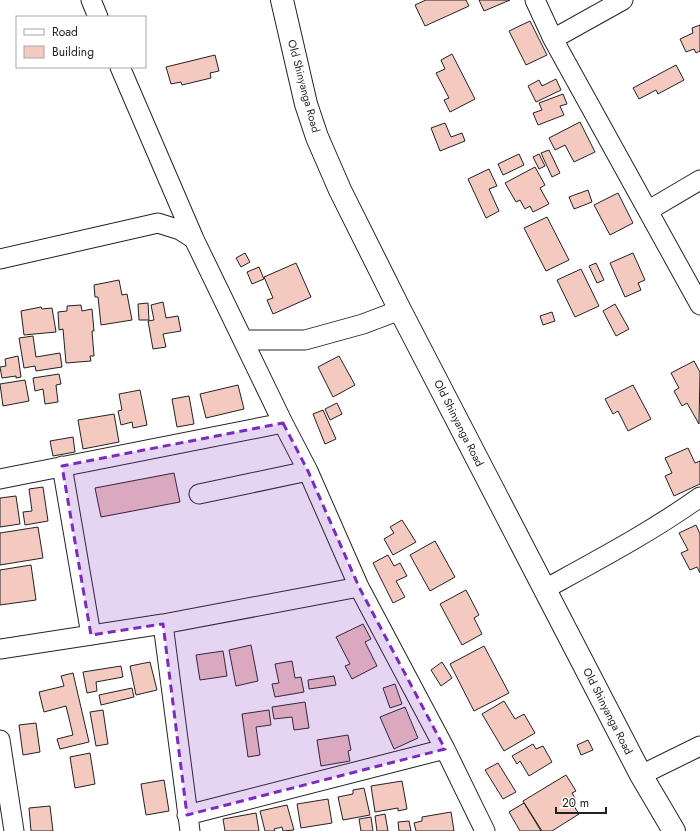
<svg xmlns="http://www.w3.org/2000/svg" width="700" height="831" font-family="Jost,sans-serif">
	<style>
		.building { fill: #f3c9c0; stroke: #222 }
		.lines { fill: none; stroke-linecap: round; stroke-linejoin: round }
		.minor-casing { stroke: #222; stroke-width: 21 }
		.major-casing { stroke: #222; stroke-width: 24 }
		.minor { stroke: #fff; stroke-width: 19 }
		.major { stroke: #fff; stroke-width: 22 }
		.marked { fill: #7b2cbf; fill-opacity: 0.2; stroke: #7b2cbf; stroke-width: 3; stroke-dasharray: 8 5; stroke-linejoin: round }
		.labels { text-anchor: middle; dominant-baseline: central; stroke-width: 3; stroke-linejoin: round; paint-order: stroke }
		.street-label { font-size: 11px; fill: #222; stroke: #fff }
	</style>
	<rect width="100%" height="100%" fill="#fff"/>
	<path class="building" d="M 426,0 L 466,0 L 469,6 L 425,26 L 415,5 Z
		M 479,0 L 510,0 L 484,11 Z
		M 530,21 L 547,55 L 526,65 L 509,31 Z
		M 700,25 L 700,51 L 696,53 L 694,49 L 686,52 L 680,39 L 693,33 L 692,28 Z
		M 452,54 L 475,99 L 450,112 L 444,100 L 449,98 L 436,73 L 445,69 L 441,60 Z
		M 215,55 L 219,71 L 210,73 L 211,78 L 182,85 L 181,82 L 171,84 L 166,67 Z
		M 676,65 L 684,80 L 658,94 L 656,90 L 639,99 L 633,88 Z
		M 556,79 L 561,90 L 536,102 L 528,86 L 539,80 L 542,86 Z
		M 563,94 L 567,104 L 560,106 L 564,115 L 538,125 L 533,113 L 542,110 L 539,103 Z
		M 580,122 L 595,152 L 574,162 L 565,145 L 555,150 L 549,138 Z
		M 445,123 L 451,137 L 462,133 L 465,141 L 440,151 L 431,128 Z
		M 549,150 L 560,173 L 552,177 L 541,153 Z
		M 519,154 L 524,165 L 503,175 L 498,164 Z
		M 539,154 L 545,166 L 539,169 L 533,157 Z
		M 535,167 L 545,185 L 540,188 L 549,204 L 533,212 L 530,206 L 525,209 L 520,200 L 516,202 L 505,183 Z
		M 489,169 L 497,186 L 489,189 L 499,211 L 486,218 L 468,179 Z
		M 588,190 L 592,202 L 574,209 L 569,197 Z
		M 618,193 L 633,223 L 610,235 L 594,205 Z
		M 547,217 L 569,260 L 546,271 L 524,228 Z
		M 245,253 L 250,262 L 241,267 L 236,258 Z
		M 633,253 L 645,280 L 638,283 L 641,290 L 625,297 L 610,263 Z
		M 296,263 L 311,297 L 273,314 L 267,300 L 273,298 L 264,277 Z
		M 596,263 L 604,280 L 597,283 L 589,266 Z
		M 259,267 L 264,279 L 252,284 L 247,272 Z
		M 581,269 L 599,306 L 575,317 L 557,280 Z
		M 119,280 L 122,295 L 127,294 L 132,320 L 101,325 L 98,297 L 95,297 L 94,285 Z
		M 163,302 L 166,318 L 178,316 L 181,331 L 163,334 L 166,347 L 153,349 L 148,321 L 154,320 L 151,305 Z
		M 148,303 L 149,320 L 139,320 L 138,304 Z
		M 615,304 L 629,329 L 616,336 L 603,311 Z
		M 81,305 L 82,311 L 92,309 L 94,331 L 92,331 L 94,356 L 90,356 L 91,361 L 66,363 L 63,329 L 59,330 L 58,312 L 67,311 L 67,306 Z
		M 41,307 L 42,309 L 52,308 L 56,332 L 24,335 L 21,311 Z
		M 552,312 L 555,321 L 543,325 L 540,316 Z
		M 33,336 L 36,357 L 60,353 L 62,367 L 36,371 L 35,366 L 24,368 L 19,338 Z
		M 18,356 L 21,377 L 16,378 L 16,376 L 2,378 L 0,367 L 6,366 L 5,359 Z
		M 339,356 L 355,385 L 333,397 L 318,367 Z
		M 694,361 L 700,372 L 699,424 L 687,403 L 682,406 L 674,391 L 679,388 L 671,373 Z
		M 59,374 L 61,384 L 56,385 L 58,402 L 45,404 L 43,389 L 35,391 L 33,378 Z
		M 25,380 L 29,401 L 3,406 L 0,384 Z
		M 238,385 L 244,409 L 206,418 L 200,394 Z
		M 633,385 L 651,419 L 628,431 L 618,411 L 613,414 L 605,399 Z
		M 140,390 L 147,425 L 133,428 L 132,422 L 121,425 L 118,411 L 122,410 L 119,394 Z
		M 189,396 L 194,424 L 177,427 L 172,399 Z
		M 337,403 L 342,414 L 330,420 L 325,409 Z
		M 323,410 L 336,439 L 325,444 L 313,414 Z
		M 114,414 L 119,442 L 83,449 L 78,420 Z
		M 73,437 L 75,452 L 53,456 L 50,441 Z
		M 688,448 L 695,463 L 700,461 L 700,484 L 674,496 L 665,476 L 672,473 L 665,458 Z
		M 174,473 L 180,502 L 101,517 L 95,488 Z
		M 43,487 L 48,521 L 25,525 L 23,512 L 32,511 L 29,489 Z
		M 16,496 L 20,524 L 0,527 L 0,498 Z
		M 402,520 L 416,542 L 393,555 L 384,539 L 394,533 L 390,527 Z
		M 696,525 L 700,534 L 700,573 L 697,567 L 690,570 L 681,553 L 688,550 L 679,533 Z
		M 38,527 L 43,558 L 0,565 L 0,533 Z
		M 435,541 L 455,577 L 430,591 L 410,555 Z
		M 388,555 L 394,566 L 400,563 L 407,576 L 396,581 L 405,597 L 393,603 L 373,563 Z
		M 31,565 L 36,600 L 0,605 L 0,570 Z
		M 466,590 L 479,615 L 474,618 L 482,634 L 462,645 L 440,604 Z
		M 363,624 L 371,639 L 365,642 L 377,666 L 352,679 L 345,666 L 350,664 L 336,637 Z
		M 251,645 L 258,681 L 236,686 L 229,650 Z
		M 484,646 L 509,693 L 474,711 L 450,664 Z
		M 223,651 L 227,676 L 200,680 L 196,655 Z
		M 292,661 L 295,678 L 301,677 L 304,692 L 275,697 L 272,684 L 279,683 L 275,664 Z
		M 150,662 L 157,690 L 136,695 L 130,666 Z
		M 442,662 L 452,678 L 441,686 L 431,670 Z
		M 121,666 L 123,677 L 96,682 L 97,691 L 87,693 L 83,672 Z
		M 73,673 L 89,742 L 60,749 L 57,739 L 73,735 L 66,706 L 44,712 L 39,692 L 64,686 L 61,676 Z
		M 334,676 L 336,685 L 309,689 L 308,680 Z
		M 395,684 L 402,704 L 390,708 L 383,688 Z
		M 132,688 L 134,697 L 101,705 L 99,695 Z
		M 504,701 L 515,719 L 524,714 L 535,733 L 504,751 L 482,714 Z
		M 305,702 L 309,728 L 294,730 L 292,717 L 274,719 L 272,707 Z
		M 405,707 L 418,738 L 394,749 L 380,717 Z
		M 103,710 L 108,744 L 96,746 L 90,712 Z
		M 269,710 L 271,725 L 256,727 L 260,755 L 248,757 L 242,714 Z
		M 36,723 L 40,752 L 23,755 L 19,725 Z
		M 348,735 L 351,750 L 348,751 L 350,761 L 321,766 L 317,740 Z
		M 588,740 L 593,750 L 581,755 L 577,745 Z
		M 533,744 L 536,749 L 543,746 L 552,762 L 529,776 L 520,761 L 517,764 L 512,756 Z
		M 90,753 L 95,784 L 75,788 L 70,757 Z
		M 498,763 L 516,792 L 503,799 L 485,770 Z
		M 566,775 L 576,791 L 572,793 L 576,800 L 572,803 L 579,814 L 552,831 L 542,831 L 523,801 Z
		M 164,780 L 169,811 L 146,815 L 141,784 Z
		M 402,781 L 407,809 L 398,811 L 398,808 L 375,812 L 371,786 Z
		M 364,788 L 370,815 L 343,820 L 338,797 L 353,794 L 353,790 Z
		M 328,799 L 332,823 L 301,828 L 297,804 Z
		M 524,803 L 541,831 L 520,831 L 509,812 Z
		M 287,805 L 294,830 L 283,831 L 282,827 L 274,829 L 275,831 L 265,831 L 260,811 Z
		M 50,806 L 53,831 L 31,831 L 29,808 Z
		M 451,812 L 454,831 L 416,831 L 414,823 L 422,821 L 422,817 Z
		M 256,813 L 259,831 L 225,831 L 223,819 Z
		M 385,814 L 388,831 L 377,831 L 375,816 Z
		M 371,817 L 373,831 L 361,831 L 359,819 Z
		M 409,821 L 411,831 L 399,831 L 398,822 Z"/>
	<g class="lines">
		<g class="minor-casing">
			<path id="minor" d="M 91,0 L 98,17
				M 535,0 L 553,39 L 700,305
				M 553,39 L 623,0
				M 120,67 L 194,239
				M 649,210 L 700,180
				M 0,259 L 158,223 L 180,230 L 194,239 L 283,423 L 308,471 L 359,587 L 445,749 L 485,831
				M 244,340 L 305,340 L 363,324 L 400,310
				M 62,466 L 91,635
				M 0,479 L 283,423
				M 199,494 L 308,471
				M 545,589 C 598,560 651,532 700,497
				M 163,624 L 190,831
				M 0,649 L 163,624 L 359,587
				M 0,740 L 14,831
				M 641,775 L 700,746
				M 187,815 L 445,749"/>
		</g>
		<g class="major-casing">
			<path id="major" d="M 282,0 L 306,104 L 317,137 L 340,190 L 400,310 L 641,775 L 674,831"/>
		</g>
		<use href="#minor" class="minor"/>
		<use href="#major" class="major"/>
	</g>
	<path class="marked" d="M 283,423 L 308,471 L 359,587 L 445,749 L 187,815 L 163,624 L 91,635 L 62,466 Z"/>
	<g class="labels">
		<g class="street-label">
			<text transform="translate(304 86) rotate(75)">Old Shinyanga Road</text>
			<text transform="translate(459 423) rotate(63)">Old Shinyanga Road</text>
			<text transform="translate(608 711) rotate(63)">Old Shinyanga Road</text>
		</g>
	</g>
	<rect x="16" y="16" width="130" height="52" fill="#ffffff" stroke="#a7a7a7"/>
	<rect x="24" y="29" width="20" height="6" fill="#ffffff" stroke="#a7a7a7"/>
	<text x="52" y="36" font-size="12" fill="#222222">Road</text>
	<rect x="24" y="46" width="20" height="12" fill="#f3c9c0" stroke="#a7a7a7"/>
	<text x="52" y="56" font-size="12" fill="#222222">Building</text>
	<path d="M556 807v6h50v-6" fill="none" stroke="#222222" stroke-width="2"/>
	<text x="562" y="807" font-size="12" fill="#222222" stroke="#ffffff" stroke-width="3" paint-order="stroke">20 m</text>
</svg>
